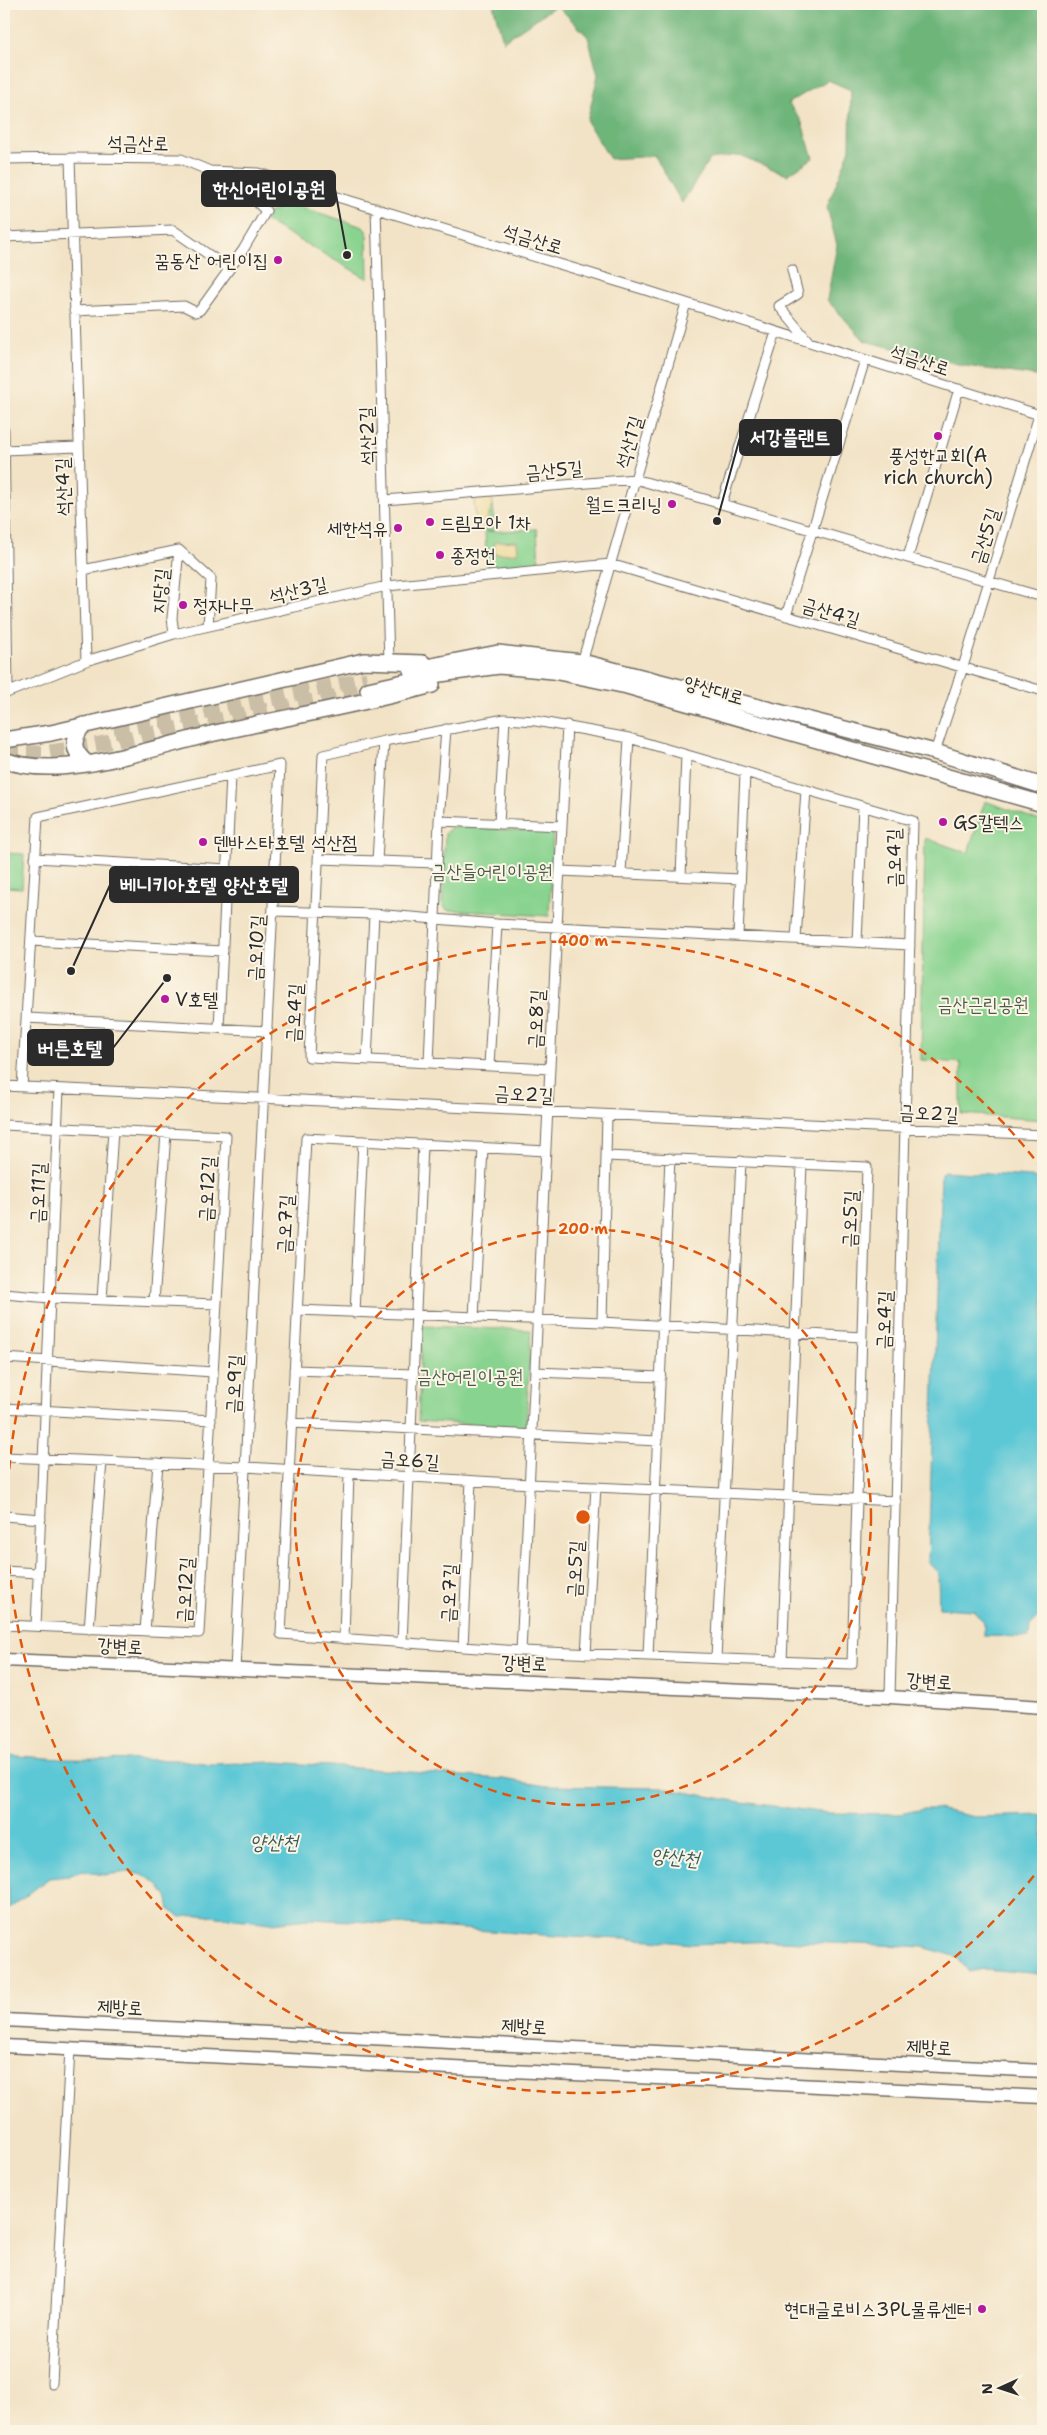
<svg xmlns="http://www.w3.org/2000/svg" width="1047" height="2435" font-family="'Shantell Sans','Poor Story',sans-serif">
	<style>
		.green { fill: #88d38f; stroke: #5a7f5d }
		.forest { fill: #6eb57a; stroke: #4c7052 }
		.sand { fill: #eeda9e; stroke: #8c8264 }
		.water { fill: #5cc7d5; stroke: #447980 }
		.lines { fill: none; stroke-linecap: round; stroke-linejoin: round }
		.primary-tunnel { stroke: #cabea7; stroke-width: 15; stroke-dasharray: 15 8; stroke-linecap: butt }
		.street-casing { stroke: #716b61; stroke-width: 11 }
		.secondary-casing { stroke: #716b61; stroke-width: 15 }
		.primary-casing { stroke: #716b61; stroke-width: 18 }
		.street { stroke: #fff; stroke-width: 9 }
		.secondary { stroke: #fff; stroke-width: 12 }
		.primary { stroke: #fff; stroke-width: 15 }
		.ring { fill: none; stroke: #df570e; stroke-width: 2.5; stroke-dasharray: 9 6 }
		.poi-dot { fill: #b5179e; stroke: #fcf5e5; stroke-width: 2 }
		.labels { text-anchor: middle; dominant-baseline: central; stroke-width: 4; stroke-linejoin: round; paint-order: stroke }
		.street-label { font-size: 19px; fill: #2b2b2b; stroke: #fcf5e5 }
		.poi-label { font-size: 19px; fill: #2b2b2b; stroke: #fcf5e5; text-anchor: start }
		.park-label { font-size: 19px; fill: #475d49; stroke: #fcf5e5 }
		.water-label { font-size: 20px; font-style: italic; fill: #3a5a5e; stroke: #fcf5e5 }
		.centre { fill: #df570e; stroke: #fcf5e5; stroke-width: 2.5 }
		.ring-label { font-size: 15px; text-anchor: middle; font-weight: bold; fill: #df570e; stroke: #fcf5e5; stroke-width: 4; stroke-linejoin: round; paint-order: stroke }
		.leader { fill: none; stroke: #2b2b2b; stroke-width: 2 }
		.callout-dot { fill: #2b2b2b; stroke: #fcf5e5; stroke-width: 2 }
		.callout { fill: #2b2b2b; stroke: #2b2b2b; stroke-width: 2 }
		.callout-label { font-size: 20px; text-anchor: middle; font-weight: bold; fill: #fff }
	</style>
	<rect width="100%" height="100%" fill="#fcf5e5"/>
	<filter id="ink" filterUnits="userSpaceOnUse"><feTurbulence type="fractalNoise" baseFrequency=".02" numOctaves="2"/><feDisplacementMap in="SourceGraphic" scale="10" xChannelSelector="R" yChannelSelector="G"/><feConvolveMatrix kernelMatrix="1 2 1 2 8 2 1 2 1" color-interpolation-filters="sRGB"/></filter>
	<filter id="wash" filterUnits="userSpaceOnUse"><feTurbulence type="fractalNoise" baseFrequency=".0096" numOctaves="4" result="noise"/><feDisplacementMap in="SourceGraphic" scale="20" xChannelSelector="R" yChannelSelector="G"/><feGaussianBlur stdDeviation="1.12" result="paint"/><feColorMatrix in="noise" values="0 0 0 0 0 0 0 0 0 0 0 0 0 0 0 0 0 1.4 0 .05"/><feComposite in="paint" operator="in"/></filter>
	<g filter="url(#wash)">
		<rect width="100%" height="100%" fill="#f2e3c6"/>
		<path class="green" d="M 279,200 L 363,227 L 367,232 L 368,279 L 264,220 L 269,212 L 276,211 Z
			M 493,504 L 495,530 L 483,531 Z
			M 537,529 L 539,565 L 487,567 L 485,532 Z
			M 985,801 L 1043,822 L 1043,1120 L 961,1114 L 961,1063 L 921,1060 L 925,838 L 968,853 Z
			M 452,827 L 553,832 L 549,916 L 447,910 L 442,904 L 445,833 Z
			M 4,853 L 24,854 L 22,888 L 4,887 Z
			M 422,1326 L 531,1330 L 526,1428 L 418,1421 Z"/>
		<path class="forest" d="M 493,4 L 1043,4 L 1043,377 L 966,366 L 865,341 L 827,300 L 837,245 L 827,207 L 850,149 L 851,90 L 828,80 L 788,103 L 801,120 L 813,158 L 787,175 L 739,155 L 710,159 L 682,203 L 655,156 L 610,159 L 587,122 L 598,75 L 588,37 L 557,5 L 503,41 Z"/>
		<path class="sand" d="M 492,498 L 493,504 L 483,531 L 476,531 L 474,499 Z
			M 517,541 L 518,553 L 495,554 L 494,542 Z"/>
		<path class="water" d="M 944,1171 L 1043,1178 L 1043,1612 L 1030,1626 L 1029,1637 L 984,1636 L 984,1622 L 973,1610 L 939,1608 L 938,1573 L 928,1562 L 941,1174 Z
			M 4,1755 L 61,1759 L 178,1760 L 212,1764 L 276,1762 L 503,1779 L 546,1786 L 662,1788 L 741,1802 L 828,1813 L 900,1814 L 923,1809 L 937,1809 L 975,1817 L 1043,1815 L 1043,1974 L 984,1969 L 968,1972 L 957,1957 L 923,1947 L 907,1946 L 780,1941 L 691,1944 L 652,1940 L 570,1937 L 354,1921 L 308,1919 L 271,1923 L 200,1915 L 181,1917 L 170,1910 L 168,1899 L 159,1885 L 144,1875 L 129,1872 L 104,1875 L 82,1871 L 68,1876 L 49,1878 L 9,1909 L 9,1891 L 4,1887 Z"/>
	</g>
	<g filter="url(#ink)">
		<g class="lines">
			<path class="primary-tunnel" d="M 114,731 L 367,679
				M 4,753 L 42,753 L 95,745 L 368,690"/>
			<g class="street-casing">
				<path id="street" d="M 70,158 L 86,661
					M 4,159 L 70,158 L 181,159 L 210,171 L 258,173 L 642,289 L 1043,416
					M 376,208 L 389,663
					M 4,237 L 173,230 L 228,268
					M 792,270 L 798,294 L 779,306 L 809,342
					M 74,311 L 184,306 L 196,312 L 200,310 L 243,250 L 266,211 L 226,172
					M 4,430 L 8,692
					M 4,450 L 78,447
					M 385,500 L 635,479 L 1043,597
					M 722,503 L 776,332
					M 179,550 L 211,579 L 208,626
					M 908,557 L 959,389
					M 83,570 L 179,550
					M 786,616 L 865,360
					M 174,634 L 172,618 L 179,550
					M 581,666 L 686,303
					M 4,694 L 86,661 L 174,634 L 387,586 L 610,564 L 1043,691
					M 935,752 L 963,667 L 1039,415
					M 439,821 L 562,826
					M 499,824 L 505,719
					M 35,858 L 227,869
					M 318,859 L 437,863
					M 377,861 L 384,741
					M 560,871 L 740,879
					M 621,873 L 629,738
					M 681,876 L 686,756
					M 274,911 L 374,914 L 497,924 L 910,945
					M 738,936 L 745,773
					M 796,939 L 806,790
					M 31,941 L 223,951
					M 857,942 L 863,806
					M 27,1018 L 268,1031
					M 219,1028 L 231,776
					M 367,1060 L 374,914
					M 429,1063 L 439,821 L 446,729
					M 489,1066 L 497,924
					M 550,1069 L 309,1057 L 323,755 L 384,741 L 505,719 L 536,721 L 629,738 L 913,821 L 890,1697
					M 4,1086 L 1043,1135
					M 22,1087 L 38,817 L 280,765 L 235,1670
					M 4,1125 L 226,1136 L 199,1633 L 4,1625
					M 546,1151 L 306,1138 L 281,1634 L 521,1651 L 852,1664 L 867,1167 L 606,1156
					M 4,1294 L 50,1298 L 217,1304
					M 102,1300 L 113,1130
					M 154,1302 L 166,1133
					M 297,1310 L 602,1322 L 862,1337
					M 355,1313 L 363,1141
					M 474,1317 L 483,1148
					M 602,1322 L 607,1115
					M 4,1358 L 213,1372
					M 294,1370 L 414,1374
					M 535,1372 L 661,1377
					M 4,1408 L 211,1420
					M 291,1423 L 658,1441
					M 4,1457 L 246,1467 L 530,1484 L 896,1501
					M 4,1516 L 41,1519
					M 4,1571 L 38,1573
					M 36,1626 L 59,1089
					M 89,1629 L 102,1461
					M 145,1631 L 158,1463
					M 344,1639 L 349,1473
					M 402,1643 L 423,1144
					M 463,1647 L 471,1481
					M 521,1651 L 567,725
					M 586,1654 L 596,1487
					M 648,1656 L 670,1158
					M 716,1659 L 741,1161
					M 782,1662 L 802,1164
					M 52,2383 L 70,2049"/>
			</g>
			<g class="secondary-casing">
				<path id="secondary" d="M 4,1660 L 890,1697 L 1043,1707
					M 4,2020 L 1043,2071
					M 4,2046 L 1043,2097"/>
			</g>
			<g class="primary-casing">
				<path id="primary" d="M 411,670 L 498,653 L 582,662 L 935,752 L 1043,786
					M 368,690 L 440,674 L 499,666 L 553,671 L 627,686 L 1043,804
					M 83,725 C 72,741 71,750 87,763
					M 4,740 L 51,733 L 364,661 L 423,663
					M 4,760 C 65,783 161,744 224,731 C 293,716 363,704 432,685"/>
			</g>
			<use href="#street" class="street"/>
			<use href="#secondary" class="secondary"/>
			<use href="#primary" class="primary"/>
		</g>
	</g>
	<g class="ring">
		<circle cx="583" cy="1517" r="288"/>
		<path d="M1043 1864A576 576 0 1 1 1043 1170"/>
	</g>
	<g class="poi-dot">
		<circle cx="278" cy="260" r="5"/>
		<circle cx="938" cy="436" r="5"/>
		<circle cx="672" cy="504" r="5"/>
		<circle cx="430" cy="522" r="5"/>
		<circle cx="398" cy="528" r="5"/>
		<circle cx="440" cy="555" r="5"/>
		<circle cx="183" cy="605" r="5"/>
		<circle cx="943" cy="822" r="5"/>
		<circle cx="203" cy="842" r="5"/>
		<circle cx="165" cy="999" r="5"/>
		<circle cx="982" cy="2309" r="5"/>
	</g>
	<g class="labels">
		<g class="street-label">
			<text transform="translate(138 143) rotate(1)">석금산로</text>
			<text transform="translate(533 239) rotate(17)">석금산로</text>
			<text transform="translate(920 360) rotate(18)">석금산로</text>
			<text transform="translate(367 436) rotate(-92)">석산2길</text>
			<text transform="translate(629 442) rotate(-74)">석산1길</text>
			<text transform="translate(554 470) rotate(-5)">금산5길</text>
			<text transform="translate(63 487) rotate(-92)">석산4길</text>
			<text transform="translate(985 536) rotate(-73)">금산5길</text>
			<text transform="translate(298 590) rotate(-13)">석산3길</text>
			<text transform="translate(160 591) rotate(-85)">지당길</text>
			<text transform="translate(831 612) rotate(16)">금산4길</text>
			<text transform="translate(714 690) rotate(16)">양산대로</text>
			<text transform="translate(894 858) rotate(-91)">금오4길</text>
			<text transform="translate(256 948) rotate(-87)">금오10길</text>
			<text transform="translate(294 1013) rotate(-87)">금오4길</text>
			<text transform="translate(536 1019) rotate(-87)">금오8길</text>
			<text transform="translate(524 1094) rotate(3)">금오2길</text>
			<text transform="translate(929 1113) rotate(3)">금오2길</text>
			<text transform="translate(207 1189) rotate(-87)">금오12길</text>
			<text transform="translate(38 1193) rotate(-88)">금오11길</text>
			<text transform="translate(850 1219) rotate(-88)">금오5길</text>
			<text transform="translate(285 1224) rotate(-87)">금오7길</text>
			<text transform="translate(884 1320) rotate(-88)">금오4길</text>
			<text transform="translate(234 1384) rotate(-87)">금오9길</text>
			<text transform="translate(410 1460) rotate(4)">금오6길</text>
			<text transform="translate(575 1569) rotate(-87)">금오5길</text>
			<text transform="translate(185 1590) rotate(-87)">금오12길</text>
			<text transform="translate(449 1593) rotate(-87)">금오7길</text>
			<text transform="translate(120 1646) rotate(3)">강변로</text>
			<text transform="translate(524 1663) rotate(2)">강변로</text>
			<text transform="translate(929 1681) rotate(4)">강변로</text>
			<text transform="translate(120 2007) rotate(3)">제방로</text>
			<text transform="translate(524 2026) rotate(3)">제방로</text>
			<text transform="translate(929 2047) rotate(3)">제방로</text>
		</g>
		<g class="poi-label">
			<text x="268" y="260" text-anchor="end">꿈동산 어린이집</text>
			<text x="938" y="455" text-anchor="middle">풍성한교회(A<tspan x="938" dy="22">rich church)</tspan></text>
			<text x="662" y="504" text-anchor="end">월드크리닝</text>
			<text x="440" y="522">드림모아 1차</text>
			<text x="388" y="528" text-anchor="end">세한석유</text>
			<text x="450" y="555">종정헌</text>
			<text x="193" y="605">정자나무</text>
			<text x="953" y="822">GS칼텍스</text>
			<text x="213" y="842">덴바스타호텔 석산점</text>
			<text x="175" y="999">V호텔</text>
			<text x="972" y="2309" text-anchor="end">현대글로비스3PL물류센터</text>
		</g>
		<g class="park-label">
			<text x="492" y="871">금산들어린이공원</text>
			<text x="983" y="1004">금산근린공원</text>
			<text x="470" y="1376">금산어린이공원</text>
		</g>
		<g class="water-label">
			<text x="274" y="1842">양산천</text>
			<text transform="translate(675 1857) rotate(5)">양산천</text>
		</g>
	</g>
	<circle cx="583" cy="1517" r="8" class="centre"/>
	<g class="ring-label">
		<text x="583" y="946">400 m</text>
		<text x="583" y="1234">200 m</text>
	</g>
	<path class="leader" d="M347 255L335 189M717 521L740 437M71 971L110 885M167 978L113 1048"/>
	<g class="callout-dot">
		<circle cx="347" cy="255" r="5"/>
		<circle cx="717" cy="521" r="5"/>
		<circle cx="71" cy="971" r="5"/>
		<circle cx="167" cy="978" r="5"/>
	</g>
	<g class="callout">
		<rect x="202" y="171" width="133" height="35" rx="5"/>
		<rect x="740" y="420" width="101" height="35" rx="5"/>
		<rect x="110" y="867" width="188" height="35" rx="5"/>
		<rect x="28" y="1030" width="85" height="35" rx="5"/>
	</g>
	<g class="callout-label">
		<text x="269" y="196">한신어린이공원</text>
		<text x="790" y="444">서강플랜트</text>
		<text x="204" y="892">베니키아호텔 양산호텔</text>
		<text x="70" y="1055">버튼호텔</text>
	</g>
	<rect width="1047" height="2435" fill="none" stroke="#fcf5e5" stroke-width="20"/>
	<g transform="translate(1000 2388) rotate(267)" stroke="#fcf5e5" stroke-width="4" paint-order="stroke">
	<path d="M0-4L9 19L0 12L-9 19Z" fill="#2b2b2b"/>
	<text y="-8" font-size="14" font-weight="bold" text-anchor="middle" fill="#2b2b2b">N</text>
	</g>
</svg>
